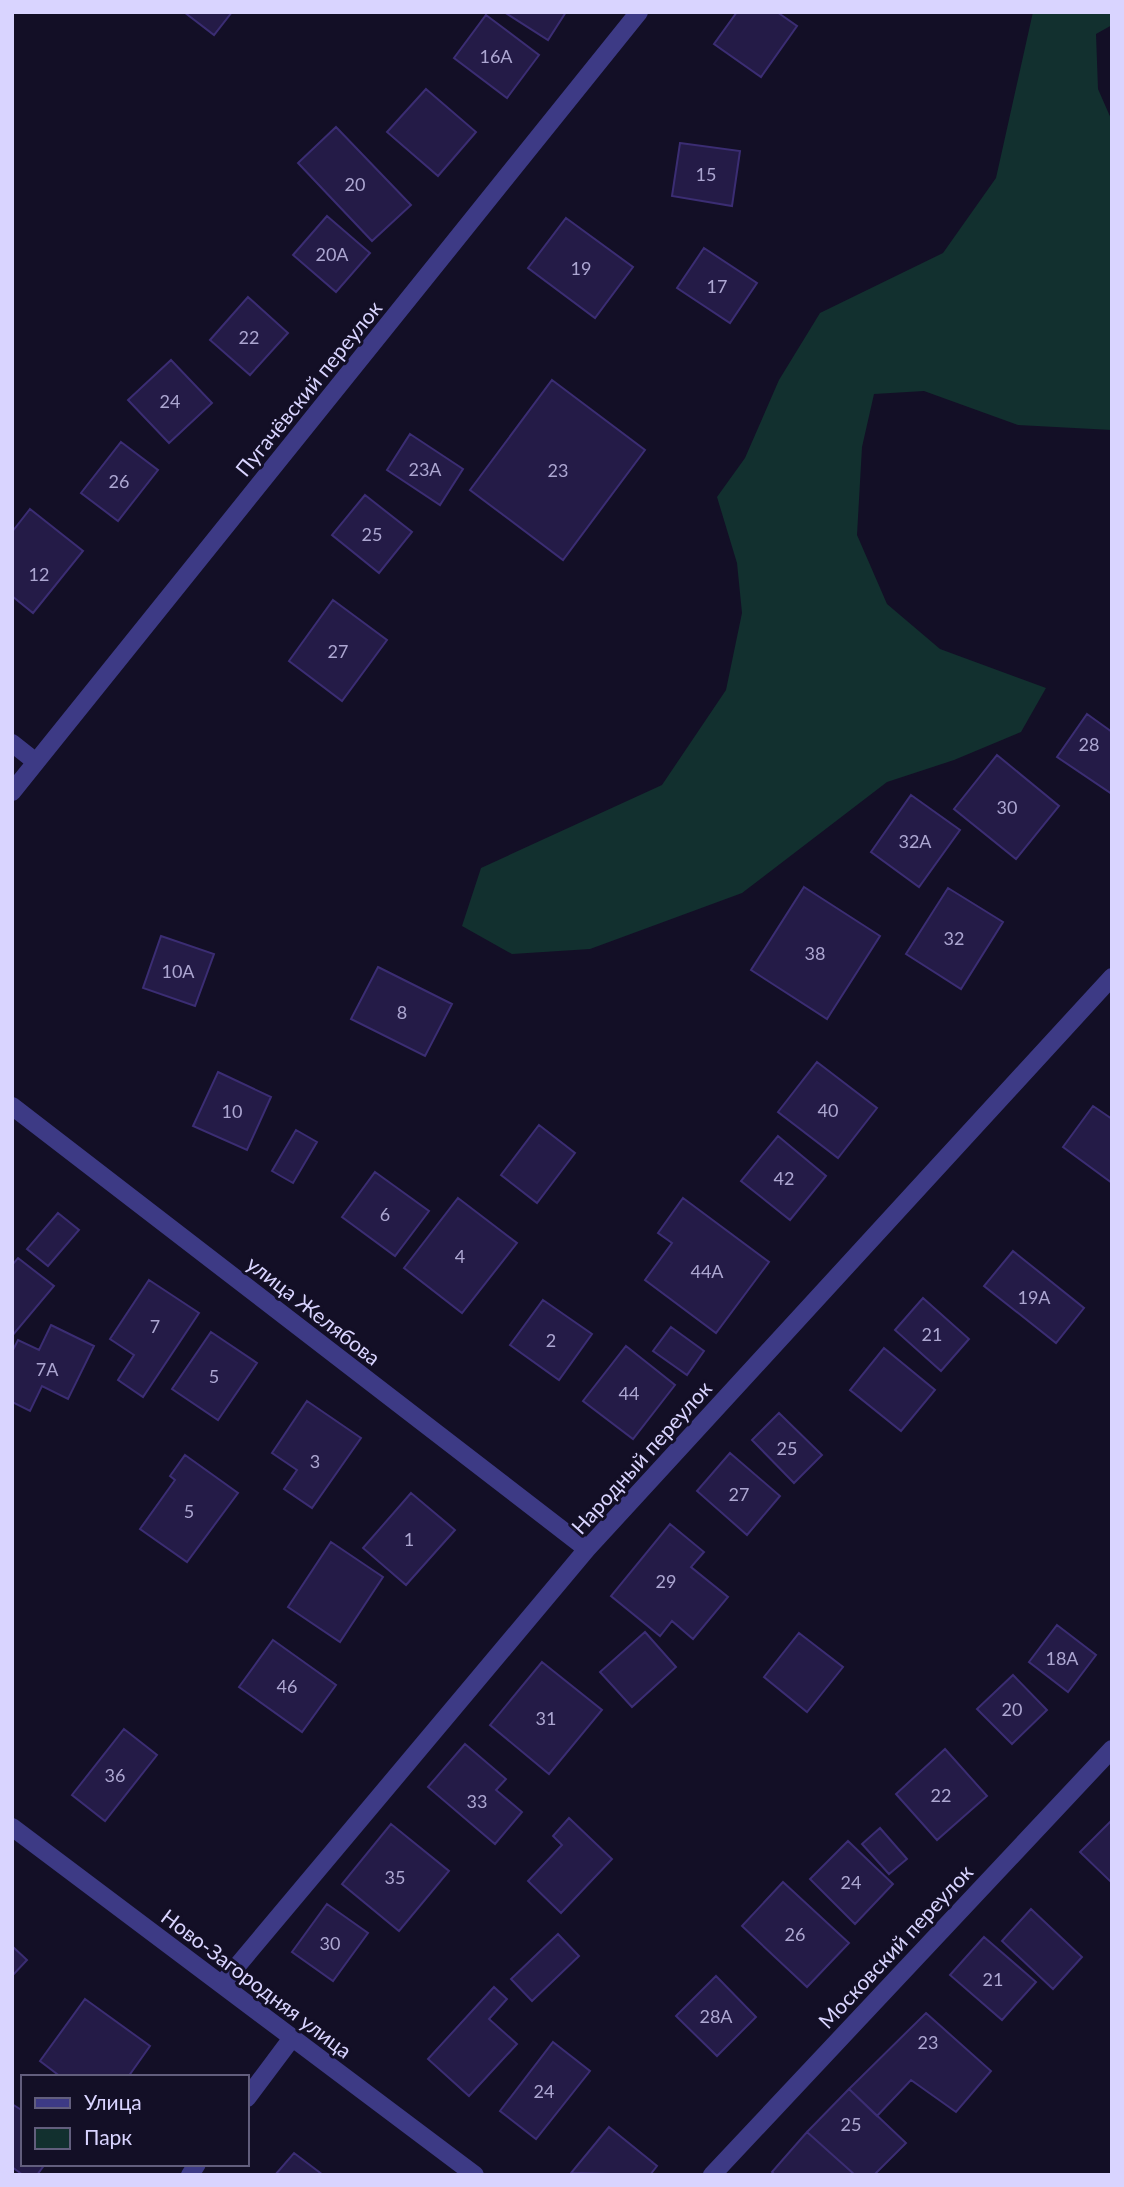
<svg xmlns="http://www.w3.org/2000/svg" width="1124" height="2187" font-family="Lato,sans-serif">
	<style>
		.green { fill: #12302f }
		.building { fill: #241b47; stroke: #3b2d73; stroke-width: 2 }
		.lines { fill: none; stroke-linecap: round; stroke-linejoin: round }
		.street { stroke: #3d3a85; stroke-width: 18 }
		.labels { text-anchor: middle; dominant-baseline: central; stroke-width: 6; stroke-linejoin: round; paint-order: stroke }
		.number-label { font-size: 18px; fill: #aca6d1 }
		.street-label { font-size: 21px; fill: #d9d4ff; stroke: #130f26 }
	</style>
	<rect width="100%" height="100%" fill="#130f26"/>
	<path class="green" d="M 1033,12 L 1112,12 L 1112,25 L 1096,34 L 1098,89 L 1112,121 L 1112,430 L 1018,425 L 924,391 L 874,394 L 862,447 L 857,535 L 887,604 L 940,649 L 1046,688 L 1021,732 L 954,760 L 887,782 L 742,893 L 590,949 L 512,954 L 462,926 L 481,868 L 662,785 L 726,690 L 742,613 L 737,563 L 717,497 L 745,458 L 779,380 L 820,313 L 943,253 L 996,178 Z"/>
	<path class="building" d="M 184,12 L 232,12 L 214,35 Z
		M 504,12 L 566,12 L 548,40 Z
		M 737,12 L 777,12 L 797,26 L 761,77 L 714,44 Z
		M 486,15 L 539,55 L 507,98 L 454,58 Z
		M 426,89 L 476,132 L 438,176 L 387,132 Z
		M 336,127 L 411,205 L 372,241 L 298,163 Z
		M 680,143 L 740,151 L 732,206 L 672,196 Z
		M 327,216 L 370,253 L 336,292 L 293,255 Z
		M 566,218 L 633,267 L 595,318 L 528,268 Z
		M 704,248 L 757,283 L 730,323 L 677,288 Z
		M 248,297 L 288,333 L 250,375 L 210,340 Z
		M 171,360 L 212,403 L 169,443 L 128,400 Z
		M 552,380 L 645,450 L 563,560 L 470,490 Z
		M 410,434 L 463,469 L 440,505 L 387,470 Z
		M 121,442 L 158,470 L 118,521 L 81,493 Z
		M 365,495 L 412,532 L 379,573 L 332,535 Z
		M 30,509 L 83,551 L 33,613 L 12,596 L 12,532 Z
		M 333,600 L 387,640 L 342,701 L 289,661 Z
		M 1087,714 L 1112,732 L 1112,794 L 1057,757 Z
		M 997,755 L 1059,806 L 1016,859 L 954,809 Z
		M 911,795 L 960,830 L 919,887 L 871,852 Z
		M 804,887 L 880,936 L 827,1019 L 751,970 Z
		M 948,888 L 1003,922 L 961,989 L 906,954 Z
		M 161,936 L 214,954 L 195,1006 L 143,988 Z
		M 378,967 L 452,1004 L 425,1056 L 351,1019 Z
		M 817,1062 L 877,1108 L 838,1158 L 778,1112 Z
		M 218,1072 L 271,1097 L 247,1150 L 193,1126 Z
		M 1093,1106 L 1112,1119 L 1112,1183 L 1063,1147 Z
		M 539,1125 L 575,1153 L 537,1203 L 501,1175 Z
		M 296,1130 L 317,1142 L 293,1183 L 272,1171 Z
		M 778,1136 L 826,1176 L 790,1220 L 741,1181 Z
		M 375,1172 L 429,1211 L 395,1256 L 342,1217 Z
		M 458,1198 L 517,1243 L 462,1313 L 404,1268 Z
		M 683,1198 L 769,1262 L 716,1333 L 645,1280 L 672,1243 L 658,1233 Z
		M 58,1213 L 79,1230 L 48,1266 L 27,1249 Z
		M 1013,1251 L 1084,1308 L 1056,1343 L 984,1286 Z
		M 18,1258 L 54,1286 L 12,1336 L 12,1265 Z
		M 149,1280 L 199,1313 L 143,1397 L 118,1380 L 134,1355 L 110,1339 Z
		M 923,1298 L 969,1339 L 941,1371 L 895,1330 Z
		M 543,1300 L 592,1334 L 559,1380 L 510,1345 Z
		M 51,1325 L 94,1346 L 68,1399 L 42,1386 L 30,1411 L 12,1402 L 12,1352 L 18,1340 L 39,1350 Z
		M 671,1327 L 704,1351 L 687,1375 L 653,1351 Z
		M 211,1332 L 257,1363 L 218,1420 L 172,1389 Z
		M 626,1346 L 675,1385 L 633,1439 L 583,1401 Z
		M 884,1348 L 935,1390 L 901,1431 L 850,1390 Z
		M 307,1401 L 361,1438 L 312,1508 L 284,1489 L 297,1470 L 272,1453 Z
		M 779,1413 L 822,1455 L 794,1483 L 752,1440 Z
		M 730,1453 L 780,1496 L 747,1535 L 697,1491 Z
		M 185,1455 L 238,1493 L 187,1562 L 140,1529 L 175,1480 L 170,1476 Z
		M 411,1493 L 455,1530 L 406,1585 L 363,1548 Z
		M 670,1524 L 704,1552 L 691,1567 L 728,1597 L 693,1639 L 672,1621 L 660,1636 L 611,1596 Z
		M 331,1542 L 383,1577 L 340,1642 L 288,1607 Z
		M 1057,1625 L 1096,1655 L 1068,1692 L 1029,1662 Z
		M 645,1632 L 676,1667 L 632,1707 L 600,1672 Z
		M 799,1633 L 843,1667 L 807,1712 L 764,1677 Z
		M 273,1640 L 336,1685 L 302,1732 L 239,1687 Z
		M 542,1662 L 602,1710 L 549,1774 L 490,1725 Z
		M 1013,1675 L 1047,1710 L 1012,1744 L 977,1709 Z
		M 124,1729 L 157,1755 L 105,1821 L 72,1795 Z
		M 465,1744 L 506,1779 L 496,1790 L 522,1812 L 495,1844 L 428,1787 Z
		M 945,1749 L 987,1796 L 937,1840 L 896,1794 Z
		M 569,1818 L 612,1859 L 561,1913 L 528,1881 L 562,1845 L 553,1836 Z
		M 1112,1820 L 1112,1883 L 1080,1852 Z
		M 391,1824 L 449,1871 L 399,1931 L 342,1884 Z
		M 880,1828 L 907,1859 L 889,1874 L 862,1844 Z
		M 848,1841 L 893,1884 L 855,1924 L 810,1879 Z
		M 783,1882 L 849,1943 L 807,1987 L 742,1926 Z
		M 327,1904 L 368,1933 L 333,1981 L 292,1952 Z
		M 1031,1909 L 1082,1957 L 1053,1989 L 1002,1941 Z
		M 558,1934 L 579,1956 L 532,2001 L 511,1979 Z
		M 984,1937 L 1036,1982 L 1002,2020 L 950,1975 Z
		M 12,1946 L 27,1960 L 12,1976 Z
		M 716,1976 L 756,2017 L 717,2056 L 676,2016 Z
		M 494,1987 L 507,1999 L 489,2019 L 517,2044 L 469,2096 L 428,2059 Z
		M 85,1999 L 150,2046 L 128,2077 L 61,2077 L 40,2061 Z
		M 926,2013 L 991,2071 L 956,2112 L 911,2080 L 877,2116 L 849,2089 Z
		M 553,2042 L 590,2071 L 536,2139 L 500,2111 Z
		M 849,2089 L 906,2143 L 874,2175 L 855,2175 L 807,2132 Z
		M 12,2104 L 23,2111 L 23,2164 L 45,2164 L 37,2175 L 23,2175 L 12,2167 Z
		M 609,2127 L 657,2166 L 650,2175 L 571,2173 Z
		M 807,2132 L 855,2175 L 775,2175 L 772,2172 Z
		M 294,2153 L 323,2175 L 275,2175 Z"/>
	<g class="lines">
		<path class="street" d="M 12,743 L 36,762
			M 12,792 L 639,12
			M 12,1106 L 587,1549
			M 12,1827 L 475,2175
			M 222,1984 L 587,1549 L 1112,977
			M 247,2098 L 292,2038
			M 190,2175 L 197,2164
			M 712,2175 L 1112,1749"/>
	</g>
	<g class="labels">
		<g class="number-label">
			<text x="496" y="56">16А</text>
			<text x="706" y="174">15</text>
			<text x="355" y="184">20</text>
			<text x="332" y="254">20А</text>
			<text x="581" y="268">19</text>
			<text x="717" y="286">17</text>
			<text x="249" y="337">22</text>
			<text x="170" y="401">24</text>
			<text x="425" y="469">23А</text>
			<text x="558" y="470">23</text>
			<text x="119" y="481">26</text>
			<text x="372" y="534">25</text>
			<text x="39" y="574">12</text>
			<text x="338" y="651">27</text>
			<text x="1089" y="744">28</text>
			<text x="1007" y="807">30</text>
			<text x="915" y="841">32А</text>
			<text x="954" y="938">32</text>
			<text x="815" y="953">38</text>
			<text x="178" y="971">10А</text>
			<text x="402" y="1012">8</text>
			<text x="828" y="1110">40</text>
			<text x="232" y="1111">10</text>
			<text x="784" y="1178">42</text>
			<text x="385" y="1214">6</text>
			<text x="460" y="1256">4</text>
			<text x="707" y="1271">44А</text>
			<text x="1034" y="1297">19А</text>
			<text x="155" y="1326">7</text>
			<text x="932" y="1334">21</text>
			<text x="551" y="1340">2</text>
			<text x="47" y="1369">7А</text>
			<text x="214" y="1376">5</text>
			<text x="629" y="1393">44</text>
			<text x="787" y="1448">25</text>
			<text x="315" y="1461">3</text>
			<text x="739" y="1494">27</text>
			<text x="189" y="1511">5</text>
			<text x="409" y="1539">1</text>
			<text x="666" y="1581">29</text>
			<text x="1062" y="1658">18А</text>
			<text x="287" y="1686">46</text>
			<text x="1012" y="1709">20</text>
			<text x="546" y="1718">31</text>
			<text x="115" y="1775">36</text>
			<text x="941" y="1795">22</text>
			<text x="477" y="1801">33</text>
			<text x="395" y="1877">35</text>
			<text x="851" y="1882">24</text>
			<text x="795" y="1934">26</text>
			<text x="330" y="1943">30</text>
			<text x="993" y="1979">21</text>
			<text x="716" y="2016">28А</text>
			<text x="928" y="2042">23</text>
			<text x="544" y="2091">24</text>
			<text x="851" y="2124">25</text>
		</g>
		<g class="street-label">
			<text transform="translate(308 388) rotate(-51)">Пугачёвский переулок</text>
			<text transform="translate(314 1310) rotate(38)">улица Желябова</text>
			<text transform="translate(641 1457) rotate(-48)">Народный переулок</text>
			<text transform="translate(895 1946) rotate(-47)">Московский переулок</text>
			<text transform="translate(257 1983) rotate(37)">Ново-Загородняя улица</text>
		</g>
	</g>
	<rect width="1124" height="2187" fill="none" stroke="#d9d4ff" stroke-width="28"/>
	<rect x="21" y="2075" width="228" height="91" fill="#130f26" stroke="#625e7d" stroke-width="2"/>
	<rect x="35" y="2098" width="35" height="10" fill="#3d3a85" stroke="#625e7d" stroke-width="2"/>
	<text x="84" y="2110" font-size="21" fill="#d9d4ff">Улица</text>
	<rect x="35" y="2128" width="35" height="21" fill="#12302f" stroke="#625e7d" stroke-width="2"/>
	<text x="84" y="2145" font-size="21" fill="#d9d4ff">Парк</text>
</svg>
